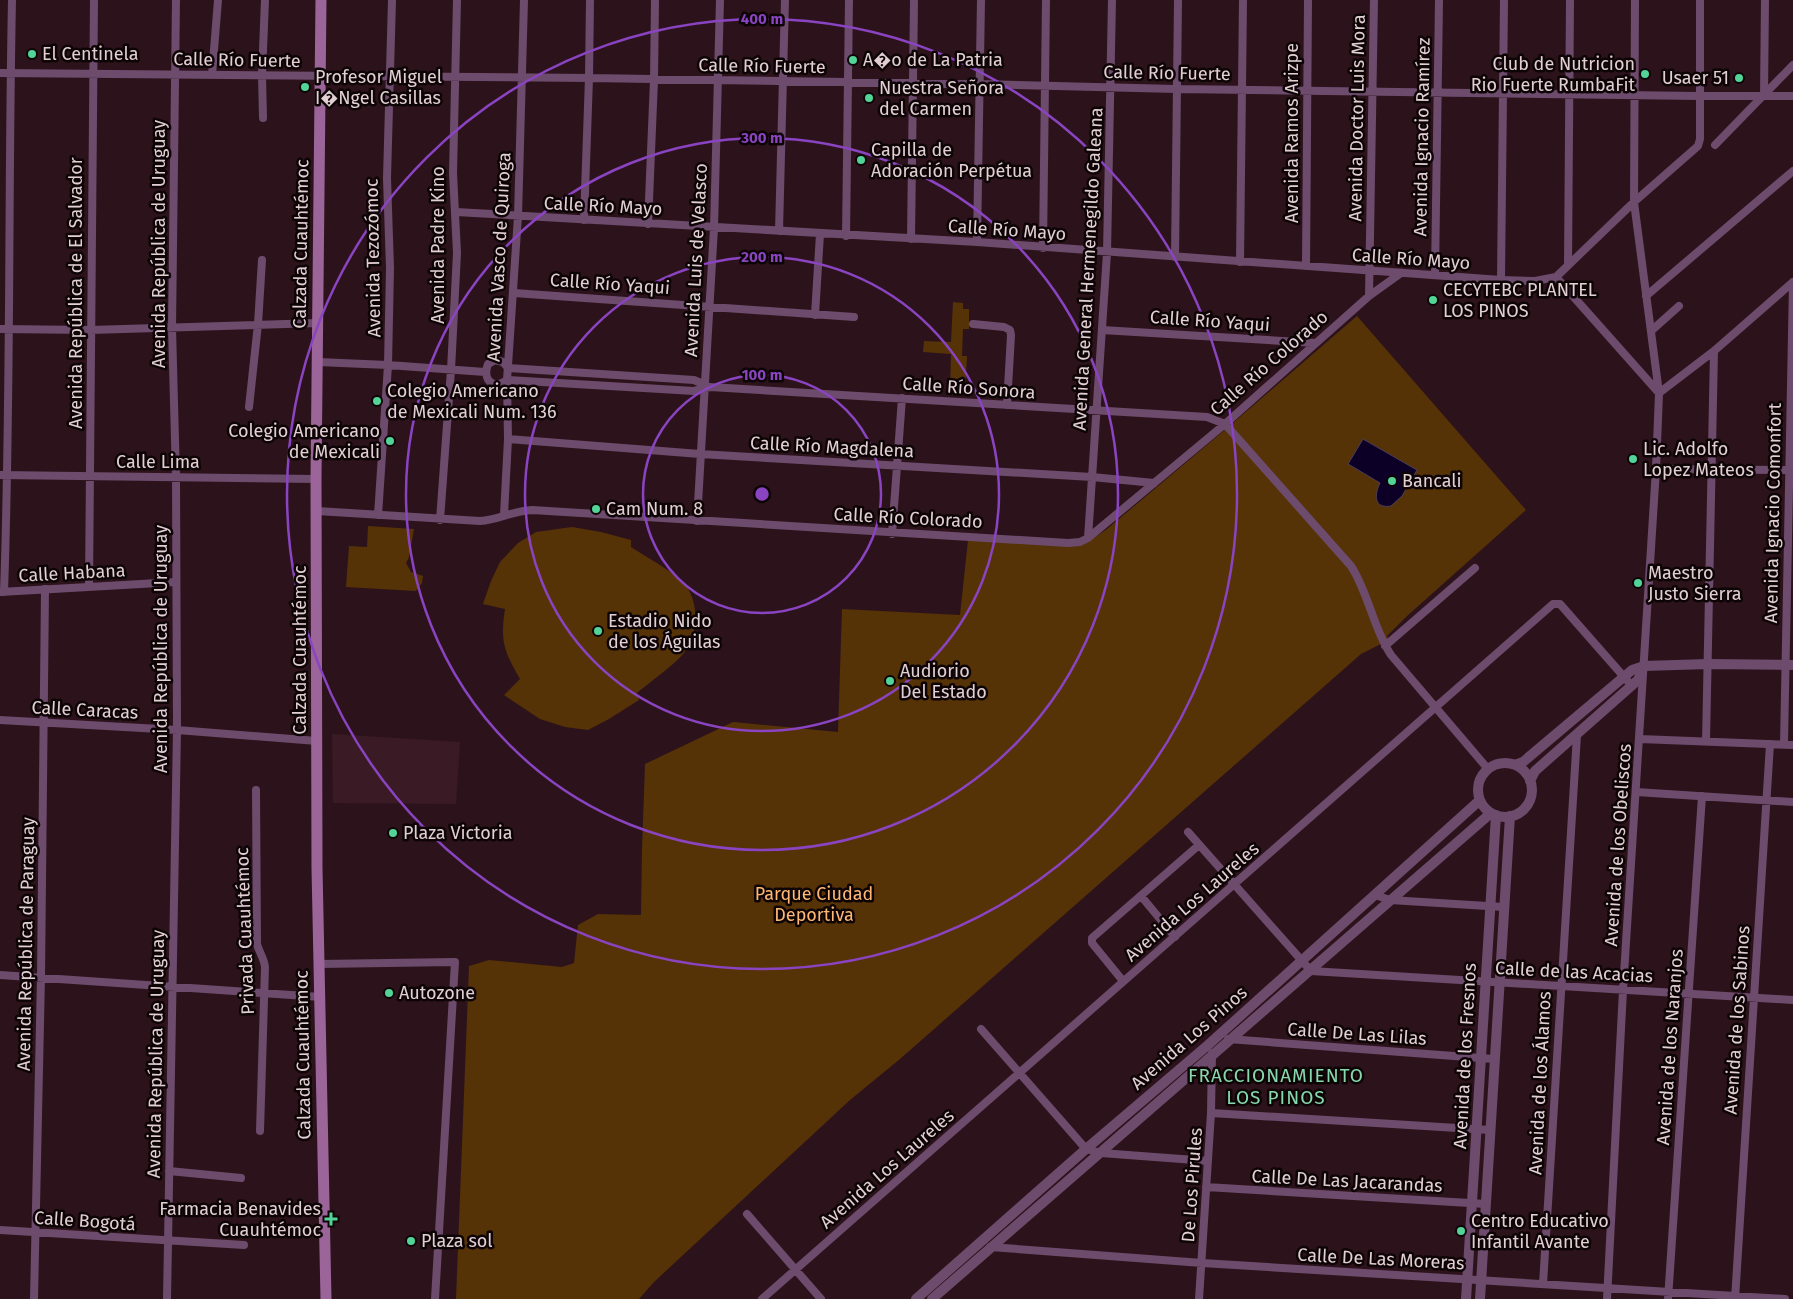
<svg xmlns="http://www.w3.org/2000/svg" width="1793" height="1299" font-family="'Fira Sans',sans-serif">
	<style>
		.built { fill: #391a25 }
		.green { fill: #563207 }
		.water { fill: #0d0026; stroke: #4d3e5a }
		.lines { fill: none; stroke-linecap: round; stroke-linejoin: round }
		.minor { stroke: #6d4b6c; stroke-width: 8 }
		.tertiary { stroke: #6d4b6c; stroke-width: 10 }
		.secondary { stroke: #9c659a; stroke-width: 11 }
		.ring { fill: none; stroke: #8a44c2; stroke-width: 2.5 }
		.poi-dot { fill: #52d397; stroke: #0d0406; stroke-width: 2 }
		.labels { text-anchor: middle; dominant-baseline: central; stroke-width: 5; stroke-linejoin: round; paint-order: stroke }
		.poi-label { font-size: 18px; fill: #e2cfd4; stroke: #0d0406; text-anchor: start }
		.street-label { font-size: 18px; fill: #e2cfd4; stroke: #0d0406 }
		.park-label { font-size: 18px; fill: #feb873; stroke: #0d0406 }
		.neighbourhood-label { font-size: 19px; letter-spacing: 1px; fill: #88d8ad; stroke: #0d0406 }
		.centre { fill: #8a44c2; stroke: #0d0406; stroke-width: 2.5 }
		.ring-label { font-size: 15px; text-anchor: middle; font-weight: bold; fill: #8a44c2; stroke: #0d0406; stroke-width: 5; stroke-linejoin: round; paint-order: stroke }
	</style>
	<rect width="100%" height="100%" fill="#2c131b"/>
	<path class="built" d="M 332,734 L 460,742 L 456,804 L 333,803 Z"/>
	<path class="green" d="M 953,302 L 963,303 L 963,309 L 969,309 L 969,329 L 963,329 L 962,356 L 967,356 L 965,392 L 950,391 L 951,354 L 923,352 L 924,341 L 951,342 Z
		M 1357,316 L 1526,510 L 1407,616 L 1387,636 L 1389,640 L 1361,654 L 900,1059 L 850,1100 L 654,1282 L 639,1299 L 456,1299 L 469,966 L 489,960 L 562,967 L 574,963 L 578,925 L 598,914 L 641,915 L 642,849 L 645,764 L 733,722 L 838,732 L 842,609 L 960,615 L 968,540 L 1086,543 L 1107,529 L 1233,423 Z
		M 368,526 L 414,529 L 409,557 L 406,563 L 411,572 L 423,576 L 422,583 L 416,591 L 346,587 L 349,546 L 367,547 Z
		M 572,527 L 601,532 L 631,540 L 631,547 C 648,558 667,568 682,581 C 700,599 699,634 684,653 C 671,668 652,680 637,693 L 639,700 L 609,719 L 588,730 L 565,727 L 540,719 L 504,695 L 520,679 C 504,651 500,642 505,609 L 483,604 L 491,581 L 500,562 L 518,543 L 536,532 Z"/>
	<path class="water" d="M 1363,439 L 1417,470 L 1402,496 L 1391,506 C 1374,509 1374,495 1380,483 L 1348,464 Z"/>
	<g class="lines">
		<path class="minor" d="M 0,73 L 589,78 L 981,84 L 1176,89 L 1699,96 L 1793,96
			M 212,75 L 218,0
			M 1764,95 L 1765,0
			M 263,118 L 262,75 L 265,0
			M 1715,145 L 1793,65
			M 456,212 L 977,242 L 1501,280 L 1535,281 L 1556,277
			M 584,220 L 589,78 L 590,0
			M 648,224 L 654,80 L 655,0
			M 779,231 L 785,0
			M 846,236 L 849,0
			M 911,239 L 914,0
			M 977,242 L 981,0
			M 1043,248 L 1046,0
			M 1175,257 L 1178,0
			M 1240,262 L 1243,0
			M 1568,264 L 1570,0
			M 1306,266 L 1308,0
			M 1435,275 L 1439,0
			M 1556,277 L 1634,202 L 1698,146 L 1700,139 L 1700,0
			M 1556,277 L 1659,393
			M 1501,280 L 1504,0
			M 514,293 L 854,317
			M 1369,296 L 1374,0
			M 1646,296 L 1793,171
			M 815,315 L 820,234
			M 973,324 L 1004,327 L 1010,330 L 1011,335 L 1007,405
			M 0,329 L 90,330 L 318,323
			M 1102,330 L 1316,343
			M 1651,331 L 1679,306
			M 318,362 L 388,365 L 485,372
			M 710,387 L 694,380 L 508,368 L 503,362 L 495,360 L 488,364 C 482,380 493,390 507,380 L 694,391 L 710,387 L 1207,417 L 1225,424 L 1351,566 C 1369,594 1373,628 1391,655 L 1488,769
			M 1659,393 L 1714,351 L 1793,282
			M 249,407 L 258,324 L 262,260
			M 508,439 L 700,454 L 1092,477 L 1154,483
			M 1656,469 L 1793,470
			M 0,475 L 316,479
			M 317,511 L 480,521 C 499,520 511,511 532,510 L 1068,543 L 1080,542 L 1088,538 L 1225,424 L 1369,296 L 1401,273
			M 378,515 L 388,365 L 390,268 L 387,178 L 392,0
			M 504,515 L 508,439 L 507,380 L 518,216 L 524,0
			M 440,520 L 451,370 L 457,253 L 453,173 L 457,0
			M 697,521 L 714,228 L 720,0
			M 892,534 L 902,398
			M 1088,538 L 1107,253 L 1112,0
			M 89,587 L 94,0
			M 0,592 L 176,582
			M 4,592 C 11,395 8,197 12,0
			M 1385,646 L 1475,568
			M 0,720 L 177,730 L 317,741
			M 1640,739 L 1793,745
			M 1706,741 L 1714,351
			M 1784,744 L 1793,282
			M 256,790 L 257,944 C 259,952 264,958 265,967 L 260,1131
			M 1636,792 L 1793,802
			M 1188,832 L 1311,971 L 1793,1000
			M 1375,895 L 1390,900 L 1504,907
			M 1141,896 L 1175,937
			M 319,964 L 455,962 L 435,1299
			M 0,975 L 321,997
			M 1123,981 L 1092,943 L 1092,938 L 1199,845
			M 981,1029 L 1086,1149 L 1101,1153 L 1208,1161
			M 1228,1039 L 1494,1059
			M 1211,1113 L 1490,1130
			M 169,1171 L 241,1178
			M 1206,1187 L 1486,1204
			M 747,1214 L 821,1299
			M 0,1230 L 244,1245
			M 990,1247 L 1202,1263 L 1785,1299
			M 1543,1284 L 1577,735
			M 34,1299 L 41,977 L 45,589
			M 167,1299 L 177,730 L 176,477 L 172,328 L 176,0
			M 762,1299 L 1553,604 L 1560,604 L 1632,686
			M 1199,1299 L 1211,1113 L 1212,1053
			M 1607,1299 L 1623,990 L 1656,469 L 1659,393 L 1634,202 L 1635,0
			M 1668,1299 L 1702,796
			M 1735,1299 L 1770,744"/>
		<path class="tertiary" d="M1478 790a27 27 0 1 1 54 0a27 27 0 1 1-54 0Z
			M 1515,765 L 1523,762 L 1632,670 L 1644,666 L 1708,664 L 1793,665
			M 1530,781 L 1535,771 L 1638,680 L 1644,666
			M 916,1299 L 1086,1149 L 1208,1045 L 1480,800
			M 932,1299 L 1491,813
			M 1466,1299 L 1496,815
			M 1480,1299 L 1510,816"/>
		<path class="secondary" d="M 321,0 L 316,479 L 317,868 L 326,1299"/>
	</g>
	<g class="ring">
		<circle cx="762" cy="494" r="119"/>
		<circle cx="762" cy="494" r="237"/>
		<circle cx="762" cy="494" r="356"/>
		<circle cx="762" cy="494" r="475"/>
	</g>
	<g class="poi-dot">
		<circle cx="32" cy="54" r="5"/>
		<circle cx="853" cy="60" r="5"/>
		<circle cx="1645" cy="74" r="5"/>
		<circle cx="1739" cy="78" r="5"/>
		<circle cx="305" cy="87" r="5"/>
		<circle cx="869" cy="98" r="5"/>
		<circle cx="861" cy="160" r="5"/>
		<circle cx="1433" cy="300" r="5"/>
		<circle cx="377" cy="401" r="5"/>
		<circle cx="390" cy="441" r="5"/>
		<circle cx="1633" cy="459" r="5"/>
		<circle cx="1392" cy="481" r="5"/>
		<circle cx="596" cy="509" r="5"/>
		<circle cx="1638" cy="583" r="5"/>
		<circle cx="598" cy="631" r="5"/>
		<circle cx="890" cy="681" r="5"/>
		<circle cx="393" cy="833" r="5"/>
		<circle cx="389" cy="993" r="5"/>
		<path d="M328.5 1211.5h5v5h5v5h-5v5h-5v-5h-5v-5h5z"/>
		<circle cx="1461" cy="1231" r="5"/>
		<circle cx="411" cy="1241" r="5"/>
	</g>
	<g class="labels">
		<g class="poi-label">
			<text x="42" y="54">El Centinela</text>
			<text x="863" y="60">A�o de La Patria</text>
			<text x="1635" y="64" text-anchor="end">Club de Nutricion<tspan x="1635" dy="21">Rio Fuerte RumbaFit</tspan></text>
			<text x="315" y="77">Profesor Miguel<tspan x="315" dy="21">I�Ngel Casillas</tspan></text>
			<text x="1729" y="78" text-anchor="end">Usaer 51</text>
			<text x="879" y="88">Nuestra Señora<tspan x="879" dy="21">del Carmen</tspan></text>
			<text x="871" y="150">Capilla de<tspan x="871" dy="21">Adoración Perpétua</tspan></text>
			<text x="1443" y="290">CECYTEBC PLANTEL<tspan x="1443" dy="21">LOS PINOS</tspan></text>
			<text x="387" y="391">Colegio Americano<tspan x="387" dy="21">de Mexicali Num. 136</tspan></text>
			<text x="380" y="431" text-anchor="end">Colegio Americano<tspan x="380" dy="21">de Mexicali</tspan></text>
			<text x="1643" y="449">Lic. Adolfo<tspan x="1643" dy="21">Lopez Mateos</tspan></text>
			<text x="1402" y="481">Bancali</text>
			<text x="606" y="509">Cam Num. 8</text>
			<text x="1648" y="573">Maestro<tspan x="1648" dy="21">Justo Sierra</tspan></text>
			<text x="608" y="621">Estadio Nido<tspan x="608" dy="21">de los Águilas</tspan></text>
			<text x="900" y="671">Audiorio<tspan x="900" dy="21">Del Estado</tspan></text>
			<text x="403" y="833">Plaza Victoria</text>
			<text x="399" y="993">Autozone</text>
			<text x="321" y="1209" text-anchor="end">Farmacia Benavides<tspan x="321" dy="21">Cuauhtémoc</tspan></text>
			<text x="1471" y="1221">Centro Educativo<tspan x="1471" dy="21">Infantil Avante</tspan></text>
			<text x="421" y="1241">Plaza sol</text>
		</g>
		<g class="street-label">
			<text transform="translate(237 60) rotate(1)">Calle Río Fuerte</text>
			<text transform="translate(762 66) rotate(1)">Calle Río Fuerte</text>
			<text transform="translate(1167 73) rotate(1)">Calle Río Fuerte</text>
			<text transform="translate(1357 118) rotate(-89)">Avenida Doctor Luis Mora</text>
			<text transform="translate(1292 133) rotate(-90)">Avenida Ramos Arizpe</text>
			<text transform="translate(1422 137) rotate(-89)">Avenida Ignacio Ramírez</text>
			<text transform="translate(603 206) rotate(3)">Calle Río Mayo</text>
			<text transform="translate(1007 230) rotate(4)">Calle Río Mayo</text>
			<text transform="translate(159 244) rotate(-90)">Avenida República de Uruguay</text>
			<text transform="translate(301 244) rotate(-89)">Calzada Cuauhtémoc</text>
			<text transform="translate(438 245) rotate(-90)">Avenida Padre Kino</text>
			<text transform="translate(499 257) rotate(-87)">Avenida Vasco de Quiroga</text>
			<text transform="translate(373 258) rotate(-91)">Avenida Tezozómoc</text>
			<text transform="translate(1411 259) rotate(4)">Calle Río Mayo</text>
			<text transform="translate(696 260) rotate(-87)">Avenida Luis de Velasco</text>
			<text transform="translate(1088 269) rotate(-87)">Avenida General Hermenegildo Galeana</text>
			<text transform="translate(610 284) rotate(4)">Calle Río Yaqui</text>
			<text transform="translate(76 293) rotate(-90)">Avenida República de El Salvador</text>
			<text transform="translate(1210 321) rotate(4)">Calle Río Yaqui</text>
			<text transform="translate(1269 363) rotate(-41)">Calle Río Colorado</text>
			<text transform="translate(969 388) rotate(4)">Calle Río Sonora</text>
			<text transform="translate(832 447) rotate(3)">Calle Río Magdalena</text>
			<text x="158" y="462">Calle Lima</text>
			<text transform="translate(1773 513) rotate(-89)">Avenida Ignacio Comonfort</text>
			<text transform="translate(908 518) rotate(3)">Calle Río Colorado</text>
			<text transform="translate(72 573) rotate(-3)">Calle Habana</text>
			<text transform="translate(161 649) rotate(-90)">Avenida República de Uruguay</text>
			<text transform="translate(300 650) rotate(-90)">Calzada Cuauhtémoc</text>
			<text transform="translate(85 710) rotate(3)">Calle Caracas</text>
			<text transform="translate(1618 845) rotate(-86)">Avenida de los Obeliscos</text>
			<text transform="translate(1192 902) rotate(-41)">Avenida Los Laureles</text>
			<text transform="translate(245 931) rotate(-92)">Privada Cuauhtémoc</text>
			<text transform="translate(26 944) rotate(-89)">Avenida República de Paraguay</text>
			<text transform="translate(1574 972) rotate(3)">Calle de las Acacias</text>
			<text transform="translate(1737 1020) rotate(-86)">Avenida de los Sabinos</text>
			<text transform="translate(1357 1034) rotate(4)">Calle De Las Lilas</text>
			<text transform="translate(1189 1038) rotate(-41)">Avenida Los Pinos</text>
			<text transform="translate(1670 1047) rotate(-86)">Avenida de los Naranjos</text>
			<text transform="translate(156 1054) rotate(-89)">Avenida República de Uruguay</text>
			<text transform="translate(303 1055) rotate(-91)">Calzada Cuauhtémoc</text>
			<text transform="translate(1465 1056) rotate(-87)">Avenida de los Fresnos</text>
			<text transform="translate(1540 1083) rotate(-87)">Avenida de los Álamos</text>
			<text transform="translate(887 1169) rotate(-41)">Avenida Los Laureles</text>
			<text transform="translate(1347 1181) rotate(3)">Calle De Las Jacarandas</text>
			<text transform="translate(1192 1185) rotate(-86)">De Los Pirules</text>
			<text transform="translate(85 1221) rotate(4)">Calle Bogotá</text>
			<text transform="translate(1381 1259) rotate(3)">Calle De Las Moreras</text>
		</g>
		<g class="park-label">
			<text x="814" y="894">Parque Ciudad<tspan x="814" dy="21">Deportiva</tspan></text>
		</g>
		<g class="neighbourhood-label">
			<text x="1276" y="1075">FRACCIONAMIENTO<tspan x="1276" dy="22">LOS PINOS</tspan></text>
		</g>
	</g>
	<circle cx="762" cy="494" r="8" class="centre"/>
	<g class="ring-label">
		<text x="762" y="24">400 m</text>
		<text x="762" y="143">300 m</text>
		<text x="762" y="262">200 m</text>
		<text x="762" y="380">100 m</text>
	</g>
</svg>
